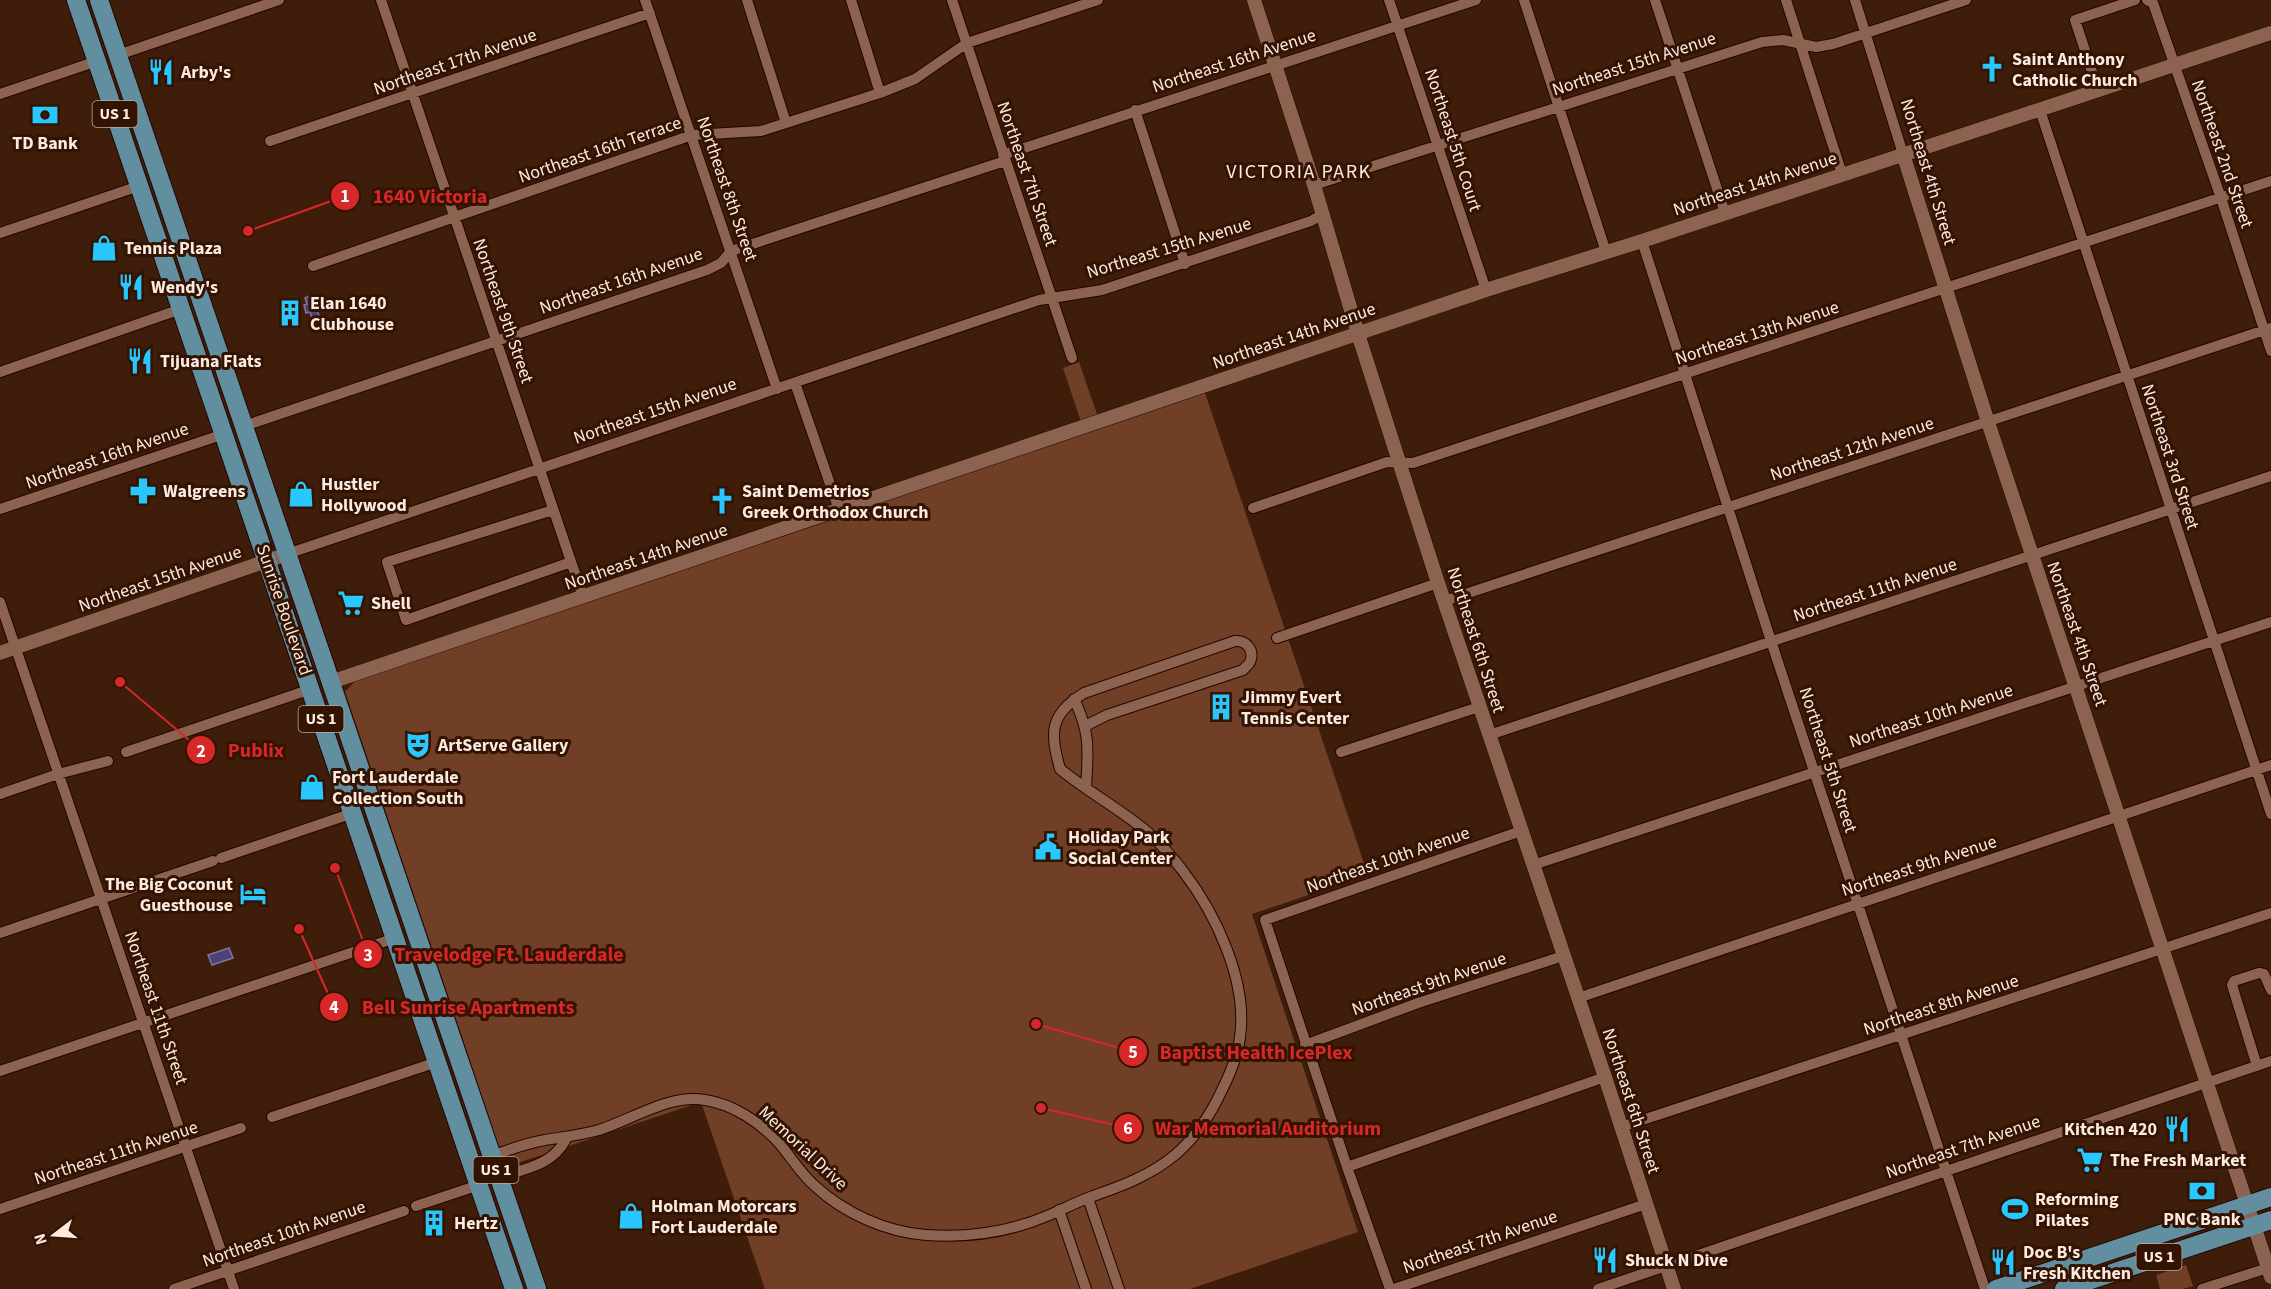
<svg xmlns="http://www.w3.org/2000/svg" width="2271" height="1289" font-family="'Source Sans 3',sans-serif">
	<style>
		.green { fill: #703f26 }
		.water { fill: #4a427b; stroke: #7f749a; stroke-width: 1.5 }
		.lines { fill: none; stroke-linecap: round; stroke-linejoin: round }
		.minor-casing { stroke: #240500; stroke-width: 12 }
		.tertiary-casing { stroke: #240500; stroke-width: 15 }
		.primary-casing { stroke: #240500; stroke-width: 20 }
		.minor { stroke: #8b6350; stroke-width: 10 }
		.tertiary { stroke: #8b6350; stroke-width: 14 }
		.primary { stroke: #618fa0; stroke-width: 18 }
		.labels { text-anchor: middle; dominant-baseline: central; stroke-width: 6; stroke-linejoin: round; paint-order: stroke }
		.shield { fill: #331302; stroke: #c0aa9e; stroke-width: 1.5 }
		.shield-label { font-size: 16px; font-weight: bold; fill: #fceae1 }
		.poi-label { font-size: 18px; font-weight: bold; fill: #fceae1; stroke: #331302; text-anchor: start }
		.street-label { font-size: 18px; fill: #fceae1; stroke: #331302 }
		.neighbourhood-label { font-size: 20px; letter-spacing: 1.5px; fill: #fceae1; stroke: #331302 }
		.leader { fill: none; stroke: #d62828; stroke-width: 2 }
		.callout-dot { fill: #d62828; stroke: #331302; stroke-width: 2 }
		.mark-label { font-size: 18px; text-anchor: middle; font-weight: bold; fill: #fff }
		.callout-label { font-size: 20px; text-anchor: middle; font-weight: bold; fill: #d62828; stroke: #331302; stroke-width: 6; stroke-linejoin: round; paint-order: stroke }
	</style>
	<rect width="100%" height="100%" fill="#3e1d0a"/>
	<path class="green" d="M 1079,362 L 1098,417 L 1081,422 L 1063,368 Z
		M 1205,393 L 1368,875 L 1252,914 L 1358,1232 L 1190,1289 L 765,1289 L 701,1102 L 506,1167 L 345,692 L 356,680 Z
		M 2186,1265 L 2193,1286 L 2183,1289 L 2160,1289 L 2156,1275 Z"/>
	<path class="water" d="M 312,295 L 315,301 L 318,300 L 321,308 L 317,309 L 319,316 L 312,318 L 310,312 L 306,313 L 304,305 L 307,304 L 305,298 Z
		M 229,948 L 233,958 L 212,965 L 208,955 Z"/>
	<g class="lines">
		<g class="minor-casing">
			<path id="minor" d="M 381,0 L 583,597
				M 645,0 L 777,389
				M 747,0 L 786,123
				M 851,0 L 880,93
				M 952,0 L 1072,358
				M 1389,0 L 1486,290
				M 1524,0 L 1606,252
				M 1655,0 L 1725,213
				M 1786,0 L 1842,174
				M 1855,0 L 1903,154
				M 2147,0 L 2153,3 L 2221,198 L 2271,351
				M 118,55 L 279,0
				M 2098,90 L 2075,20 L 2135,0
				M 0,94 L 97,61
				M 1135,110 L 1185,264
				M 2040,110 L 2271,814
				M 270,141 L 650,13
				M 1003,155 L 1476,0
				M 1314,185 L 1762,42 L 1783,40 L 1816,47 L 1833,44 L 1966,0
				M 0,233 L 139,186
				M 1642,241 L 1771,641 L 1985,1289
				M 313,266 L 692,135 L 761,131 L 880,93 L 915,79 L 967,43 L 1098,0
				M 0,372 L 181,309
				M 795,383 L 839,510
				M 244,426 L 707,270 L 721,263 L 731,251 L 1005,161
				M 1253,508 L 1387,462 L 1413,463 L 2271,181
				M 0,509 L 224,434
				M 553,510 L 387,562 L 406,620 L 571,562
				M 287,554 L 1039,300 L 1102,290 L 1311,221 L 1323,214
				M 1444,601 L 2271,328
				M 0,602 L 234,1289
				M 1277,638 L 1438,583
				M 1074,699 C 1091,734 1088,751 1086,788
				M 1489,735 L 2271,476
				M 126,752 L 311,689
				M 1341,752 L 1479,707
				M 0,794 L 58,774 L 108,761
				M 221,858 L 353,813
				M 1533,865 L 2271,622
				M 0,933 L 213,861
				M 1578,998 L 2271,765
				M 1305,1045 L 1418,1003 L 1563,956
				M 2257,1066 L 2232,985 L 2234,981 L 2259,973 L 2264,974 L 2271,990
				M 0,1071 L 395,938
				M 272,1117 L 437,1062
				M 1621,1127 L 2271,913
				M 491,1156 C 509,1150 526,1143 545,1140 C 564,1137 581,1135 599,1130 C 633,1119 669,1094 705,1100 C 733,1104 761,1123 779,1143 C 791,1157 801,1174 815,1186 C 844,1213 886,1232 926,1235 C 968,1238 1009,1232 1047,1216 C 1063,1209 1077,1202 1093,1196 C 1122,1186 1151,1175 1175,1155 C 1196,1137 1211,1114 1222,1090 C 1230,1074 1238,1055 1240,1037 C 1248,982 1216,914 1183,871 C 1172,857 1159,841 1145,830 C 1118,808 1087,791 1060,769 C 1050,732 1049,715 1084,693 L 1235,641 C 1246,640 1255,650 1250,662 C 1249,665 1245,667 1243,670 L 1107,715 L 1085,726
				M 1347,1167 L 1605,1077
				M 499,1177 C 525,1169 553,1165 566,1139
				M 1088,1198 L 1119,1289
				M 416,1206 L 479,1185
				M 0,1209 L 241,1128
				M 1059,1210 L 1086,1289
				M 174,1289 L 404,1211
				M 1390,1289 L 1347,1167 L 1265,920 L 1521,831
				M 1394,1289 L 1646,1204
				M 1598,1289 L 2271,1061
				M 2202,1289 L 2268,1268"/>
		</g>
		<g class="tertiary-casing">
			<path id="tertiary" d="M 1254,0 L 1314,185 L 1358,334 L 1438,583 L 1605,1077 L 1674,1289
				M 1903,154 L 1988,422 L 2271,1277
				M 0,653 L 287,554
				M 331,682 L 1486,290 L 1642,241 L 2271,33"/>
		</g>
		<g class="primary-casing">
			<path id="primary" d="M 76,0 L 514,1289
				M 99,0 L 537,1289
				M 1996,1289 L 2271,1197
				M 2064,1289 L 2271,1220"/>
		</g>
		<use href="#minor" class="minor"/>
		<use href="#tertiary" class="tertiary"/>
		<use href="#primary" class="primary"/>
	</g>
	<defs>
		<g id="church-bare" transform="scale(2.07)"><path d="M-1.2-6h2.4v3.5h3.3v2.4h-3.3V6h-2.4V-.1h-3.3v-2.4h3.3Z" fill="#28c8ff" stroke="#331302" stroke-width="2.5" paint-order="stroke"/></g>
		<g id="restaurant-bare" transform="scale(2.07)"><path d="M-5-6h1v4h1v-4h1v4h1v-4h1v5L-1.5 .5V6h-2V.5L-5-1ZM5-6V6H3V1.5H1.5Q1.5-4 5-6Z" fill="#28c8ff" stroke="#331302" stroke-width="2.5" paint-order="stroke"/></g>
		<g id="bank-bare" transform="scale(2.07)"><path d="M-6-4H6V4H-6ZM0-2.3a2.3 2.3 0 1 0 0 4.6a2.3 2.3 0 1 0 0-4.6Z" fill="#28c8ff" stroke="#331302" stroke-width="2.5" paint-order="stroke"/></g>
		<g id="shop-bare" transform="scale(2.07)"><path d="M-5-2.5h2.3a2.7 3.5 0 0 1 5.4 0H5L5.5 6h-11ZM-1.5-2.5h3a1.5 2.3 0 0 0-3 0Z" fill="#28c8ff" stroke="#331302" stroke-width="2.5" paint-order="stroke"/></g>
		<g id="building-bare" transform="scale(2.07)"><path d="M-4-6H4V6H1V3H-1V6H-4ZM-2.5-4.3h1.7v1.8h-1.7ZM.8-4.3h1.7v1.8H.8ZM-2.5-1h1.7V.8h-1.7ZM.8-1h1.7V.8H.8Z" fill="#28c8ff" stroke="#331302" stroke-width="2.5" paint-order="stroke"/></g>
		<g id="pharmacy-bare" transform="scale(2.07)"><path d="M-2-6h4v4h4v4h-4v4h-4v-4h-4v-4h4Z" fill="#28c8ff" stroke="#331302" stroke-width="2.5" paint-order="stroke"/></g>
		<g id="supermarket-bare" transform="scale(2.07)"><path d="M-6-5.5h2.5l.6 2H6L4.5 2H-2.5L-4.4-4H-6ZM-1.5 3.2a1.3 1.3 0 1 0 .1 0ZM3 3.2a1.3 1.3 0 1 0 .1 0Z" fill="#28c8ff" stroke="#331302" stroke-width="2.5" paint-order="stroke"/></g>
		<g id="theatre-bare" transform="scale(2.07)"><path d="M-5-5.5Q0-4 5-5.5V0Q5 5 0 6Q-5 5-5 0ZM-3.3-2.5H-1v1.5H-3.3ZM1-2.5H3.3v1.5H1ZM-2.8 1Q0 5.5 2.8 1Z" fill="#28c8ff" stroke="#331302" stroke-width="2.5" paint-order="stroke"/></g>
		<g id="civic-bare" transform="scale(2.07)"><path d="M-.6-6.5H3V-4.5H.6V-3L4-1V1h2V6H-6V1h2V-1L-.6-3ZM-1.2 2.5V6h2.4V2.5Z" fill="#28c8ff" stroke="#331302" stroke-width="2.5" paint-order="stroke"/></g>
		<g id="hotel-bare" transform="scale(2.07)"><path d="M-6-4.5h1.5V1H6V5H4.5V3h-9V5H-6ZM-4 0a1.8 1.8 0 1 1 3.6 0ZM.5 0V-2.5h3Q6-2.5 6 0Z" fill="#28c8ff" stroke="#331302" stroke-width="2.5" paint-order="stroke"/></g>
		<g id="stadium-bare" transform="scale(2.07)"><path d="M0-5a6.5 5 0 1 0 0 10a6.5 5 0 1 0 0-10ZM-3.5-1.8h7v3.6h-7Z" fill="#28c8ff" stroke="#331302" stroke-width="2.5" paint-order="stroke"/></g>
	</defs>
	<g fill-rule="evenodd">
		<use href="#church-bare" x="1992" y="69"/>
		<use href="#restaurant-bare" x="161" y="72"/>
		<use href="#bank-bare" x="45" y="115"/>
		<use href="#shop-bare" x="104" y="248"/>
		<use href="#restaurant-bare" x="131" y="287"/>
		<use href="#building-bare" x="290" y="313"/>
		<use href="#restaurant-bare" x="140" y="361"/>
		<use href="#pharmacy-bare" x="143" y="491"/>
		<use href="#shop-bare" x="301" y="494"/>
		<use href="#church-bare" x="722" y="501"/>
		<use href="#supermarket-bare" x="351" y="603"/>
		<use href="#building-bare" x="1221" y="707"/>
		<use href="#theatre-bare" x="418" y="745"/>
		<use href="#shop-bare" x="312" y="787"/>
		<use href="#civic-bare" x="1048" y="847"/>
		<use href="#hotel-bare" x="253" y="894"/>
		<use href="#restaurant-bare" x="2177" y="1129"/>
		<use href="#supermarket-bare" x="2090" y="1160"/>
		<use href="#bank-bare" x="2202" y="1191"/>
		<use href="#stadium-bare" x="2015" y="1209"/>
		<use href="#shop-bare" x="631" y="1216"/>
		<use href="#building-bare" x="434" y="1223"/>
		<use href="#restaurant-bare" x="1605" y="1260"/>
		<use href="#restaurant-bare" x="2003" y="1262"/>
	</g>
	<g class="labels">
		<g class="shield">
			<rect x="92.5" y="101" width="45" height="26" rx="4.5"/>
			<rect x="298.5" y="706" width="45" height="26" rx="4.5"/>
			<rect x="473.5" y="1157" width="45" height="26" rx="4.5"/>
			<rect x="2136.5" y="1244" width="45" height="26" rx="4.5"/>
		</g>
		<g class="shield-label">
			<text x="115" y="114">US 1</text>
			<text x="321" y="719">US 1</text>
			<text x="496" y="1170">US 1</text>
			<text x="2159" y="1257">US 1</text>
		</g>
		<g class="poi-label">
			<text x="2012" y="59">Saint Anthony<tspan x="2012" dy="21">Catholic Church</tspan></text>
			<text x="181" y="72">Arby's</text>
			<text x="45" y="143" text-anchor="middle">TD Bank</text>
			<text x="124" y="248">Tennis Plaza</text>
			<text x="151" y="287">Wendy's</text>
			<text x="310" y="303">Elan 1640<tspan x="310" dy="21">Clubhouse</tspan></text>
			<text x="160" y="361">Tijuana Flats</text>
			<text x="321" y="484">Hustler<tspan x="321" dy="21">Hollywood</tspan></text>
			<text x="163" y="491">Walgreens</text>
			<text x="742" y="491">Saint Demetrios<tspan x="742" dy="21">Greek Orthodox Church</tspan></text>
			<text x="371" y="603">Shell</text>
			<text x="1241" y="697">Jimmy Evert<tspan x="1241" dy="21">Tennis Center</tspan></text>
			<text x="438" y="745">ArtServe Gallery</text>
			<text x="332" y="777">Fort Lauderdale<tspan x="332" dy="21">Collection South</tspan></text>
			<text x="1068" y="837">Holiday Park<tspan x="1068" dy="21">Social Center</tspan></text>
			<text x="233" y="884" text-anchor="end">The Big Coconut<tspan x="233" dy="21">Guesthouse</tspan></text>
			<text x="2157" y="1129" text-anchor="end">Kitchen 420</text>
			<text x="2110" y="1160">The Fresh Market</text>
			<text x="2035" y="1199">Reforming<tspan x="2035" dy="21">Pilates</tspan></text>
			<text x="651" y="1206">Holman Motorcars<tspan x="651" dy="21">Fort Lauderdale</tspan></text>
			<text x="2202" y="1219" text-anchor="middle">PNC Bank</text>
			<text x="454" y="1223">Hertz</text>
			<text x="2023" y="1252">Doc B's<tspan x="2023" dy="21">Fresh Kitchen</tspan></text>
			<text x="1625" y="1260">Shuck N Dive</text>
		</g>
		<g class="street-label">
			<text transform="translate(1234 61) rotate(-18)">Northeast 16th Avenue</text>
			<text transform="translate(455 62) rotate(-19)">Northeast 17th Avenue</text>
			<text transform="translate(1634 64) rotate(-18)">Northeast 15th Avenue</text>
			<text transform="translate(1453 140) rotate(72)">Northeast 5th Court</text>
			<text transform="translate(600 150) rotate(-19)">Northeast 16th Terrace</text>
			<text transform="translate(2222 154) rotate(71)">Northeast 2nd Street</text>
			<text transform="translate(1928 172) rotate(73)">Northeast 4th Street</text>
			<text transform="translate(1027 174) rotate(71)">Northeast 7th Street</text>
			<text transform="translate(1755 184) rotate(-18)">Northeast 14th Avenue</text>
			<text transform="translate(727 189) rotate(71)">Northeast 8th Street</text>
			<text transform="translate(1169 248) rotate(-17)">Northeast 15th Avenue</text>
			<text transform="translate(621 281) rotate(-19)">Northeast 16th Avenue</text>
			<text transform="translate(503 311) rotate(71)">Northeast 9th Street</text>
			<text transform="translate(1757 333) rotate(-18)">Northeast 13th Avenue</text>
			<text transform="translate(1294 336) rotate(-19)">Northeast 14th Avenue</text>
			<text transform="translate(655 411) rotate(-19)">Northeast 15th Avenue</text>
			<text transform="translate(1852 449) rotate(-18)">Northeast 12th Avenue</text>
			<text transform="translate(107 456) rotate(-19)">Northeast 16th Avenue</text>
			<text transform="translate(2170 457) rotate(72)">Northeast 3rd Street</text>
			<text transform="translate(646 557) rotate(-19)">Northeast 14th Avenue</text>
			<text transform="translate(160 579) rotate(-19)">Northeast 15th Avenue</text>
			<text transform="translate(1875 590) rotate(-18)">Northeast 11th Avenue</text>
			<text transform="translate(284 610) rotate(71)">Sunrise Boulevard</text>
			<text transform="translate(2077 634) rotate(71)">Northeast 4th Street</text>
			<text transform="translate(1476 640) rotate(72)">Northeast 6th Street</text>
			<text transform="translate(1931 716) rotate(-18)">Northeast 10th Avenue</text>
			<text transform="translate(1828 760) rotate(72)">Northeast 5th Street</text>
			<text transform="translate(1388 860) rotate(-19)">Northeast 10th Avenue</text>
			<text transform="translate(1919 866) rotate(-18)">Northeast 9th Avenue</text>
			<text transform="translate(1429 984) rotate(-19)">Northeast 9th Avenue</text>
			<text transform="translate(1941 1005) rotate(-18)">Northeast 8th Avenue</text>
			<text transform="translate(156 1008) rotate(71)">Northeast 11th Street</text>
			<text transform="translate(1631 1101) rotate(72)">Northeast 6th Street</text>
			<text transform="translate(1963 1147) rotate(-19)">Northeast 7th Avenue</text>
			<text transform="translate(803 1148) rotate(43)">Memorial Drive</text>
			<text transform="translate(116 1153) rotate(-18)">Northeast 11th Avenue</text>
			<text transform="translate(284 1234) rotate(-19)">Northeast 10th Avenue</text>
			<text transform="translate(1480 1242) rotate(-19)">Northeast 7th Avenue</text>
		</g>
		<g class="neighbourhood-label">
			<text x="1299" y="172">VICTORIA PARK</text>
		</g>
	</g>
	<path class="leader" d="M248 231L345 196M120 682L201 750M335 868L368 954M299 929L334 1007M1036 1024L1133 1052M1041 1108L1128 1128"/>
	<g class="callout-dot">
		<circle cx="248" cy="231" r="6"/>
		<circle cx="120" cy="682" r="6"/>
		<circle cx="335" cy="868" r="6"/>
		<circle cx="299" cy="929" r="6"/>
		<circle cx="1036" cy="1024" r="6"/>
		<circle cx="1041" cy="1108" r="6"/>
		<circle cx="345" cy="196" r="15"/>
		<circle cx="201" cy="750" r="15"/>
		<circle cx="368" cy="954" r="15"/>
		<circle cx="334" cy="1007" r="15"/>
		<circle cx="1133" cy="1052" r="15"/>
		<circle cx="1128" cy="1128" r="15"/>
	</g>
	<g class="mark-label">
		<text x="345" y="202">1</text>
		<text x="201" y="757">2</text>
		<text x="368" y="961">3</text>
		<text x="334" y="1013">4</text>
		<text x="1133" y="1058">5</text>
		<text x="1128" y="1134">6</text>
	</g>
	<g class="callout-label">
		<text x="430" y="203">1640 Victoria</text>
		<text x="256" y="757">Publix</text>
		<text x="509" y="961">Travelodge Ft. Lauderdale</text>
		<text x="468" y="1014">Bell Sunrise Apartments</text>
		<text x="1256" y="1059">Baptist Health IcePlex</text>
		<text x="1268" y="1135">War Memorial Auditorium</text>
	</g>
	<g transform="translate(54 1235) rotate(253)" stroke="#331302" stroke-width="4.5" paint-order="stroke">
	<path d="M0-4.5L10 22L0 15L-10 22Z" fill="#fceae1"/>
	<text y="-9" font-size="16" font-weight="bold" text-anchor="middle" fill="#fceae1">N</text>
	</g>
</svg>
